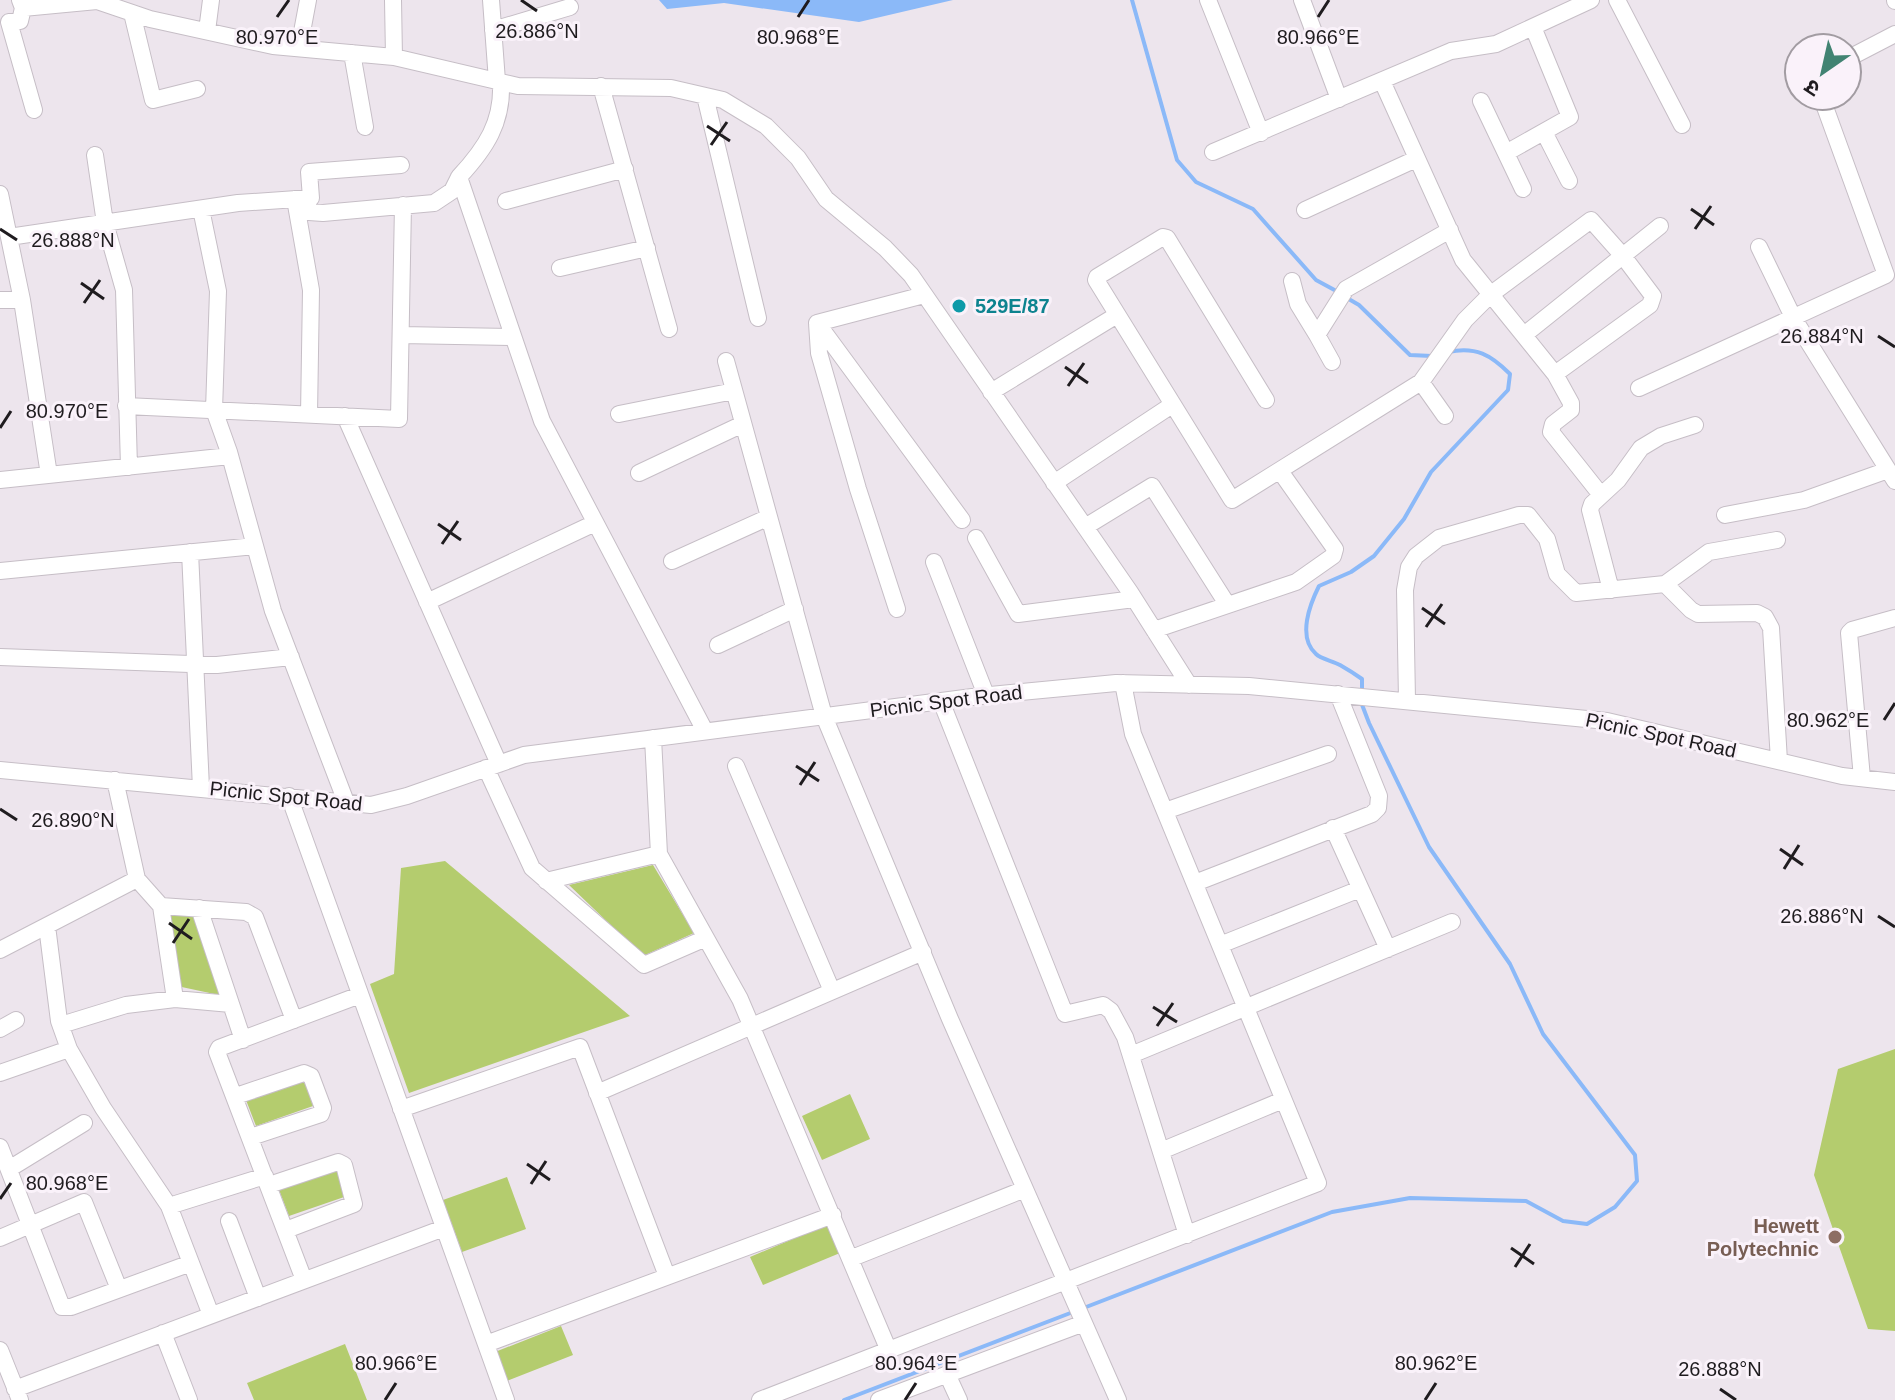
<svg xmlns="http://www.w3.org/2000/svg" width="1895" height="1400" font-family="Helvetica,'Noto Sans Devanagari',sans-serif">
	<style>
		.green { fill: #b4cc6e }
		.water { fill: #8bb9f8 }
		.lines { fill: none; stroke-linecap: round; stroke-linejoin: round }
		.stream { stroke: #8bb9f8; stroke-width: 4 }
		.minor-casing { stroke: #c6bec6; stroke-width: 18 }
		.minor { stroke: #fff; stroke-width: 16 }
		.ticks { fill: none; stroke: #1f1c1f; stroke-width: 3 }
		.culture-dot { fill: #0f9aa8; stroke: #faf2fa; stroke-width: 3 }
		.education-dot { fill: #8d6e63; stroke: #faf2fa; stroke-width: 3 }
		.labels { text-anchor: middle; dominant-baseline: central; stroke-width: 6; stroke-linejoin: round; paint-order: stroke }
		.culture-label { font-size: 20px; font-weight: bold; fill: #0d838f; stroke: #faf2fa; text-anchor: start }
		.street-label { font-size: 20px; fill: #1f1c1f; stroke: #faf2fa }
		.education-label { font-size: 20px; font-weight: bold; fill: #785e54; stroke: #faf2fa; text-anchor: end }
		.ticks-label { font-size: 20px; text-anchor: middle; fill: #1f1c1f; stroke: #faf2fa; stroke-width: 6; stroke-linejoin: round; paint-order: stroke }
	</style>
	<rect width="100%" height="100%" fill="#ede5ed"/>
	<path class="green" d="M 445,861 L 630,1016 L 409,1093 L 370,984 L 394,974 L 401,868 Z
		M 653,865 L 694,933 L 643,956 L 569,885 Z
		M 168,914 L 196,914 L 219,995 L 177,986 Z
		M 1895,1049 L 1895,1331 L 1868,1329 L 1814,1175 L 1838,1069 Z
		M 304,1079 L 313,1106 L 256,1126 L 246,1100 Z
		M 850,1094 L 870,1139 L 822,1160 L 802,1116 Z
		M 337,1169 L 347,1196 L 289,1216 L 279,1190 Z
		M 507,1177 L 526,1229 L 462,1252 L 443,1200 Z
		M 828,1224 L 840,1253 L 763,1285 L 750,1257 Z
		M 561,1326 L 573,1355 L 507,1381 L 495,1352 Z
		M 345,1344 L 367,1400 L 254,1400 L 247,1383 Z"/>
	<path class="water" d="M 659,0 L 953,0 L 859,22 L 724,3 L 667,9 Z"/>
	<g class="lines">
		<path class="stream" d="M 1132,0 L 1177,160 L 1196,182 L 1253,209 L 1316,280 L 1340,293
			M 1347,298 L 1359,305 L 1410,355 L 1432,356
			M 1362,693 L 1362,679 C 1355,674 1347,669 1340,665 C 1333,661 1321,659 1316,654 C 1297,637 1310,604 1319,586 L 1351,572 L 1374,556 L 1404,519 L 1431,472 L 1508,390 L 1510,374 C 1491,355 1476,346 1448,352
			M 1081,1309 L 1332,1212 L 1410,1198 L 1526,1201 L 1563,1221 L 1587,1224 L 1615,1207 L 1637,1181 L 1635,1155 L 1543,1034 L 1510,964 L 1429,847 L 1369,723 L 1361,702
			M 844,1400 L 1073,1312"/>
		<g class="minor-casing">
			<path id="minor" d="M 20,0 L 23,8 L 20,21 L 9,22 L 34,110
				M 393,0 L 394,57
				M 491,0 L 497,81
				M 1208,0 L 1261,133
				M 1302,0 L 1339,99
				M 1617,0 L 1682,125
				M 1895,0 L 1895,1
				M 23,8 L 97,1 L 150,19 L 273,46 L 394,57 L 518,86 L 671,88 L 723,100 L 766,126 L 798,158 L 826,199 L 885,248 L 911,275 L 1130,592 L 1189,685
				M 132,13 L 153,100 L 197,89
				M 493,30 L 570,7
				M 207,31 L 211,0
				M 299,48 L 308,0
				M 352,53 L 365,127
				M 1847,59 L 1895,34
				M 1382,81 L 1463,260 L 1555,374 L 1571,403 L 1571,410 L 1553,424 L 1551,432 L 1601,495
				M 501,82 C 503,122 486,148 459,177 L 542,421 L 705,731
				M 601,86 L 669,329
				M 705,96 L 758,318
				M 1481,101 L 1523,189
				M 1544,132 L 1569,181
				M 1213,152 L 1451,51 L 1496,44 L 1591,0
				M 1506,153 L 1570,117 L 1533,27
				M 95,155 L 105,223 L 124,290 L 129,467
				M 0,194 L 22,300 L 49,475
				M 307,198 L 309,212 L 323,213 L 434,203 L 452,191 L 459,177
				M 295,199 L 311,290 L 309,415
				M 506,201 L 625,169
				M 201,209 L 218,291 L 214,410 L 229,452 L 273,611 L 346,802
				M 1305,210 L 1416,159
				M 9,237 L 238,203 L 311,198 L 309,172 L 401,165
				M 1759,247 L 1794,319 L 1895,481
				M 560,268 L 647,248
				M 1292,281 L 1298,304 L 1317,335
				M 0,300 L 22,300
				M 817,323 L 819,353 L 858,489 L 897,609
				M 817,323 L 924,295
				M 818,324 L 962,520
				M 401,335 L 513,337
				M 1524,335 L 1660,226
				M 726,361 L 824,716 L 950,1019 L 1118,1400
				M 1332,362 L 1317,335 L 1346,289 L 1450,230
				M 1421,382 L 1445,416
				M 1639,388 L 1886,275 L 1821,96
				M 991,392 L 1117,315
				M 1266,400 L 1167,238 L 1163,237 L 1097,277 L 1096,280 L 1232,500 L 1421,382 L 1465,320 L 1490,295 L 1591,220 L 1623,256 L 1653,296 L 1650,305 L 1555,374
				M 126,406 L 399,419 L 403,205
				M 619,414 L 734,391
				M 345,416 L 499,764
				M 639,473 L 743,424
				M 0,480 L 230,456
				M 1054,483 L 1172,405
				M 1725,515 L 1804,500 L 1888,470
				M 1085,527 L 1152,486 L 1227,604
				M 976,538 L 1018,614 L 1134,599
				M 190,552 L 201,788
				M 672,561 L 769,517
				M 934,562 L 986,695
				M 0,571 L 255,546
				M 1665,584 L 1691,610 L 1698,614 L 1757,613 L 1765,617 L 1771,628 L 1779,761
				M 1611,590 L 1590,510 L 1592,504 L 1618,480 L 1641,448 L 1661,436 L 1695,425
				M 427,602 L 595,523
				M 1154,630 L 1296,582 L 1333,556 L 1335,549 L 1280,471
				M 718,645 L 795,609
				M 0,657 L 217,665 L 291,657
				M 1407,700 L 1405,590 L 1409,567 L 1416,556 L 1439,538 L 1519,515 L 1528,515 L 1547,539 L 1557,574 L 1576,593 L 1665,584 L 1709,552 L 1777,540
				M 941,701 L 1065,1014 L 1103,1005 L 1111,1011 L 1125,1037 L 1187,1235
				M 653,738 L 659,854 L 740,999 L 889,1351
				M 736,766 L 832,991
				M 486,768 L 532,868 L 644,965 L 706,938
				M 0,770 L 371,805 L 407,796 L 524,755 L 980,696 L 1116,683 L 1249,686 L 1607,721 L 1842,776 L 1895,782
				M 1862,778 L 1849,633 L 1852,630 L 1895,618
				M 289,796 L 506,1400
				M 1165,811 L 1328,754
				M 1333,828 L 1388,949
				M 137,879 L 161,906 L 246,912 L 255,917 L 294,1020
				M 546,881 L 659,854
				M 1195,883 L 1372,814 L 1378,808 L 1379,796 L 1338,694
				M 161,906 L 175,999
				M 199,908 L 243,1040
				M 47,926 L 59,1021 L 69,1049 L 103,1108 L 169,1206 L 211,1315
				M 1220,945 L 1360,889
				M 0,950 L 137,879 L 115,780
				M 61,1025 L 126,1005 L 175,999 L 231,1004
				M 0,1029 L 16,1020
				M 1131,1055 L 1452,922
				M 0,1073 L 69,1049
				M 597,1093 L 923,952
				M 236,1096 L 304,1073 L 311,1076 L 323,1108 L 321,1114 L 251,1137
				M 401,1109 L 580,1047 L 667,1276
				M 0,1147 L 62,1307 L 71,1307 L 191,1263
				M 1161,1151 L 1283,1100
				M 9,1169 L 84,1123
				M 269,1185 L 338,1162 L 344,1165 L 354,1204 L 286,1230
				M 169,1206 L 265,1176
				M 229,1221 L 258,1298
				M 0,1238 L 84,1202 L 119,1289
				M 852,1258 L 1025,1189
				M 304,1280 L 217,1052 L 219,1048 L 360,995
				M 163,1333 L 189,1400
				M 486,1344 L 833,1215
				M 0,1350 L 20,1400
				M 947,1374 L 959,1400
				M 15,1389 L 444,1228
				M 760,1400 L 1318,1183 L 1133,734 L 1123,683
				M 879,1400 L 1084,1323"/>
		</g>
		<use href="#minor" class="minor"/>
	</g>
	<path class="ticks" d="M 521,0 L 537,11M 277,17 L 289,0M 798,17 L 809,0M 1318,17 L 1329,0M 707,126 L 730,141M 711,145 L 727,122M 1691,209 L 1714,225M 0,229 L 17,240M 1695,229 L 1711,206M 81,283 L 104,299M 84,303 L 100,280M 1878,336 L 1895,347M 1065,367 L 1088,383M 1068,386 L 1084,363M 0,428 L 11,411M 438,524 L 461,540M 442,544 L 458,521M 1422,608 L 1445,624M 1426,627 L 1442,604M 1884,720 L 1895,703M 796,766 L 819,781M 800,785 L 815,762M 0,809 L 17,820M 1780,849 L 1803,865M 1784,869 L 1799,845M 1878,916 L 1895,927M 169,923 L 192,939M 173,943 L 189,919M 1153,1007 L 1177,1022M 1157,1026 L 1173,1003M 527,1164 L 550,1180M 531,1184 L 546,1161M 0,1199 L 11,1183M 1511,1248 L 1534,1264M 1515,1267 L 1530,1244M 1720,1389 L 1736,1400M 385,1400 L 396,1383M 905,1400 L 916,1383M 1425,1400 L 1436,1383"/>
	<circle class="culture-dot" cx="959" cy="306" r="8"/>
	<circle class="education-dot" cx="1835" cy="1237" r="8"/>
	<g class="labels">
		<g class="culture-label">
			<text x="975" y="306">529E/87</text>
		</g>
		<g class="street-label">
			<text transform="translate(946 701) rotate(-7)">Picnic Spot Road</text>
			<text transform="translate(1661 735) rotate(12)">Picnic Spot Road</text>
			<text transform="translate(286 796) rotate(6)">Picnic Spot Road</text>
		</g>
		<g class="education-label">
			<text x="1819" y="1226">Hewett<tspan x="1819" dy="23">Polytechnic</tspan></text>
		</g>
	</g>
	<g class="ticks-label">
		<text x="537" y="38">26.886°N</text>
		<text x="277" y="44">80.970°E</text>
		<text x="798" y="44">80.968°E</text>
		<text x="1318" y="44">80.966°E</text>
		<text x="73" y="247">26.888°N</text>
		<text x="1822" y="343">26.884°N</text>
		<text x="67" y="418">80.970°E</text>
		<text x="1828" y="727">80.962°E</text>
		<text x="73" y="827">26.890°N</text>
		<text x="1822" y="923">26.886°N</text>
		<text x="67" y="1190">80.968°E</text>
		<text x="396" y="1370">80.966°E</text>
		<text x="916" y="1370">80.964°E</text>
		<text x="1436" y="1370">80.962°E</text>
		<text x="1720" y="1376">26.888°N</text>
	</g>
	<g transform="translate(1823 72) rotate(214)"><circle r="38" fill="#faf2fa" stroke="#a29ca2" stroke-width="2"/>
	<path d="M0-6L14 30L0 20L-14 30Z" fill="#418372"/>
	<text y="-12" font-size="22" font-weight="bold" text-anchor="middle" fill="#1f1c1f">उ</text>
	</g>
</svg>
